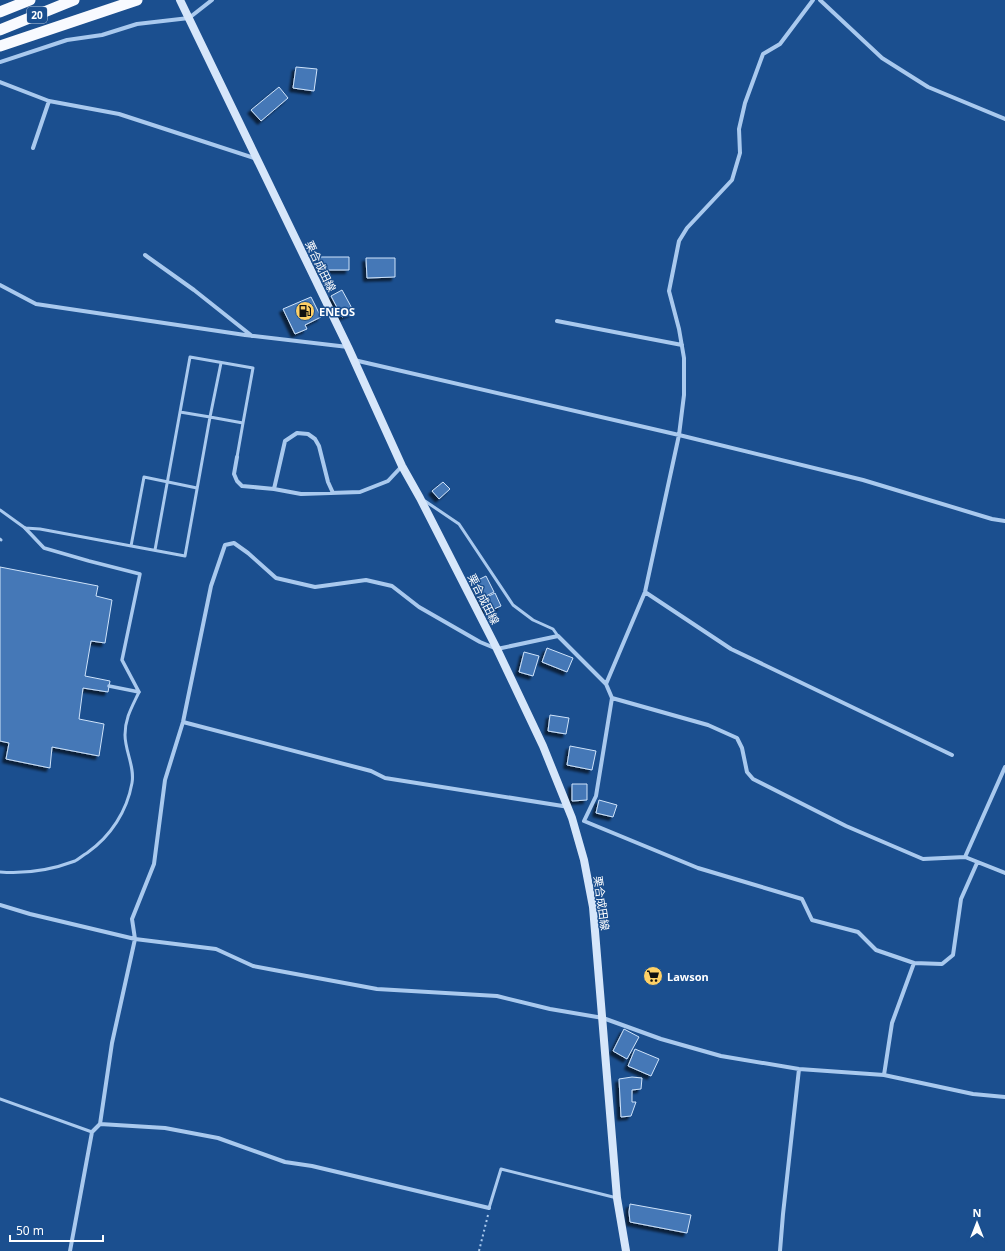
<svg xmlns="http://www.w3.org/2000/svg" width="1005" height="1251" font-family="'Noto Sans','Noto Sans JP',sans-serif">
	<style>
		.building { fill: #4478b7; stroke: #cfe3fa; filter: url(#shadow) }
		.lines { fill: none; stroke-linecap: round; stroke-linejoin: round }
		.path { stroke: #a9c9ee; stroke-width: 2; stroke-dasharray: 2 3; stroke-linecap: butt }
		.service { stroke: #a9c9ee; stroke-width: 3 }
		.pedestrian { stroke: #a9c9ee; stroke-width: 3.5 }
		.minor { stroke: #a9c9ee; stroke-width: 4 }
		.secondary { stroke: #d6e6fa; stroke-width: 8 }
		.trunk { stroke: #f8faff; stroke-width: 11 }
		.labels { text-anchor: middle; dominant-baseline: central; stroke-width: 3; stroke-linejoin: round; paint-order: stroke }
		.shield { fill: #1b4f8f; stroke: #bbcadd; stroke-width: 1 }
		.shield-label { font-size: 10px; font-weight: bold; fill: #fff }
		.street-label { font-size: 11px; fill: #fff; stroke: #1b4f8f }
		.poi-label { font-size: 11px; font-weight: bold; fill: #fff; stroke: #1b4f8f; text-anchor: start }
	</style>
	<defs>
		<filter id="shadow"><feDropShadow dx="-3.5" dy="3.5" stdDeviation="1" flood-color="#0009"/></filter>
	</defs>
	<rect width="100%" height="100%" fill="#1b4f8f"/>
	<path class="building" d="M 296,67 L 317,69 L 314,91 L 293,88 Z
		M 279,87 L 288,98 L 261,121 L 251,110 Z
		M 320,257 L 349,257 L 349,270 L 320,270 Z
		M 366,258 L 395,258 L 395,277 L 367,278 Z
		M 342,290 L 354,312 L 342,317 L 331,296 Z
		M 311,297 L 321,317 L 305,325 L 307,329 L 295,334 L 283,309 Z
		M 443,482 L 450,489 L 439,499 L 432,491 Z
		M 0,567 L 98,586 L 96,596 L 112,600 L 105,643 L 91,641 L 85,676 L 110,681 L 108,692 L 83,688 L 79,719 L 104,724 L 99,756 L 52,747 L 50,768 L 6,759 L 9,743 L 0,741 Z
		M 486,576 L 494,592 L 482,598 L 474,582 Z
		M 495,593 L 501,606 L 494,609 L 486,610 L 481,600 Z
		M 547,648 L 573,658 L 567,672 L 542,662 Z
		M 524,652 L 539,656 L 533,676 L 519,672 Z
		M 550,715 L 569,718 L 566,734 L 548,731 Z
		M 570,746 L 596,751 L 592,770 L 567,765 Z
		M 572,784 L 587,784 L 587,800 L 572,801 Z
		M 599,800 L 617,805 L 613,817 L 596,813 Z
		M 624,1029 L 639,1037 L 627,1059 L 613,1051 Z
		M 635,1049 L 659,1059 L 651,1076 L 628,1066 Z
		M 632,1077 L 642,1078 L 641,1089 L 632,1090 L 632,1102 L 636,1102 L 631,1116 L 621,1117 L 619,1079 Z
		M 630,1204 L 691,1215 L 687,1233 L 630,1222 L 629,1212 Z"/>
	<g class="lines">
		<path class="path" d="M 479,1251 L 488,1215"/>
		<path class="service" d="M 180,412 L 210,417 L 221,363
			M 425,501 L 459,524 L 513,605 L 533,620 L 553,629 L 558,636
			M 0,510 L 25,528 L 40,529 L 185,556 L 210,417 L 243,423 L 237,457
			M 0,539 L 1,540
			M 131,546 L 144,477 L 197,488
			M 155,550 L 190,357 L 253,368 L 243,423
			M 0,872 C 25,874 51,870 75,861 C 79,859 83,855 87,853 C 111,836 127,811 132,783 C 135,767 125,751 125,735 C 125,718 132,707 139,692
			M 0,1099 L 92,1132
			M 489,1208 L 501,1169 L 617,1198"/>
		<path class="pedestrian" d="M 25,528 L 44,548 L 89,561 L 140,574 L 122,660 L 139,692
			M 109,686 L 139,692"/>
		<path class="minor" d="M 820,0 L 882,58 L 928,87 L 1005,119
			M 0,62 L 67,40 L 102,35 L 137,24 L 189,18 L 212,0
			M 0,82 L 49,101 L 33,148
			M 49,101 L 119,114 L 257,159
			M 145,255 L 194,290 L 252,336
			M 0,285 L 36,304 L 245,335 L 348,347
			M 557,321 L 682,345
			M 354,360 L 679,435 L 863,480 L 992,519 L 1005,521
			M 237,457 L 234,474 L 237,481 L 242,486 L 274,489 L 301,494 L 360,492 L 388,481 L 402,466
			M 274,489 L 285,441 L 297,433 L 308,434 L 315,439 L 319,446 L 328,482 L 333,493
			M 645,592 L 731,649 L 952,755
			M 606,684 L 645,592 L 679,435 L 684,395 L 684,358 L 679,329 L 669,291 L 679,241 L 687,228 L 732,180 L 740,153 L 739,129 L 745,103 L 763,54 L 780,44 L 813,0
			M 612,698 L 596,796 L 584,821 L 698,868 L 802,899 L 812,920 L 858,932 L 876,950 L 914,963
			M 183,722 L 371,771 L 385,778 L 569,807
			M 965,857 L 1005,767
			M 0,905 L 30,914 L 135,939 L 216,949 L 253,966 L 274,970 L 377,989 L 497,996 L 550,1009 L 603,1018 L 661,1039 L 721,1056 L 799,1069 L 884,1075 L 973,1094 L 1005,1097
			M 884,1075 L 892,1023 L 914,963 L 942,964 L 953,955 L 961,899 L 977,863
			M 100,1124 L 165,1128 L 218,1138 L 285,1162 L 312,1166 L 489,1208
			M 70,1251 L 92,1132 L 100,1124 L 112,1043 L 135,939 L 132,919 L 154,864 L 165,780 L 183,722 L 211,586 L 225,545 L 234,543 L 248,553 L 276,578 L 315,587 L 366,580 L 392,586 L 419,607 L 480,642 L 497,649 L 558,636 L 606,684 L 612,698 L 708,725 L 737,738 L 742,748 L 747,772 L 753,779 L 846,826 L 923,859 L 965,857 L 1005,873
			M 780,1251 L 783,1214 L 799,1069"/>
		<path class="secondary" d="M 180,0 L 348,347 L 402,466 L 420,498 L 497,649 L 543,746 L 572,818 L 584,860 L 593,907 L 617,1198 L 626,1251"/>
		<path class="trunk" d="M 0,12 L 30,0
			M 0,30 L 74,0
			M 0,46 L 137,0"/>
	</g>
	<defs>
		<g id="fuel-disc" transform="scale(1)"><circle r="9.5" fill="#ffd166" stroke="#1b4f8f"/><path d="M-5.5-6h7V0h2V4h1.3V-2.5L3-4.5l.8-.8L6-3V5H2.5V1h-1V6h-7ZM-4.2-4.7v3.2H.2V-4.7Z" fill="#111"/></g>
		<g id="supermarket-disc" transform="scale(1)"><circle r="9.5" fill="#ffd166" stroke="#1b4f8f"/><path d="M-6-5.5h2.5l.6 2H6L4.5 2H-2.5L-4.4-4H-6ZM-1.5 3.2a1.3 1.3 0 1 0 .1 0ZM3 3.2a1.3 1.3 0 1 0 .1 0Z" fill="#111"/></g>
	</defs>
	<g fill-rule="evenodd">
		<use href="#fuel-disc" x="305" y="311"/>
		<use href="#supermarket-disc" x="653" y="976"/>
	</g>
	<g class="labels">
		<rect class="shield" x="27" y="7" width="20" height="16" rx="3"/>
		<g class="shield-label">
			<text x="37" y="15">20</text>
		</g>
		<g class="street-label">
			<text transform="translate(321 266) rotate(64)">栗合成田線</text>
			<text transform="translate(484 599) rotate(63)">栗合成田線</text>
			<text transform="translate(602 903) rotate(82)">栗合成田線</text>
		</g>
		<g class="poi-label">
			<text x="319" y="311">ENEOS</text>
			<text x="667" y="976">Lawson</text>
		</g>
	</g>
	<g transform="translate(977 1223)" stroke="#1b4f8f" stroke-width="3" paint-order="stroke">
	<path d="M0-3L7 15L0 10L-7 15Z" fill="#ffffff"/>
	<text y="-6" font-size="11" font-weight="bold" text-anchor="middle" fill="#ffffff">N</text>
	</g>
	<path d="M10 1235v6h93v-6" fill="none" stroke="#ffffff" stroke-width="2"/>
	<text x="16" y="1235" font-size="12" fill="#ffffff" stroke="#1b4f8f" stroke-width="3" paint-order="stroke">50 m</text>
</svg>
